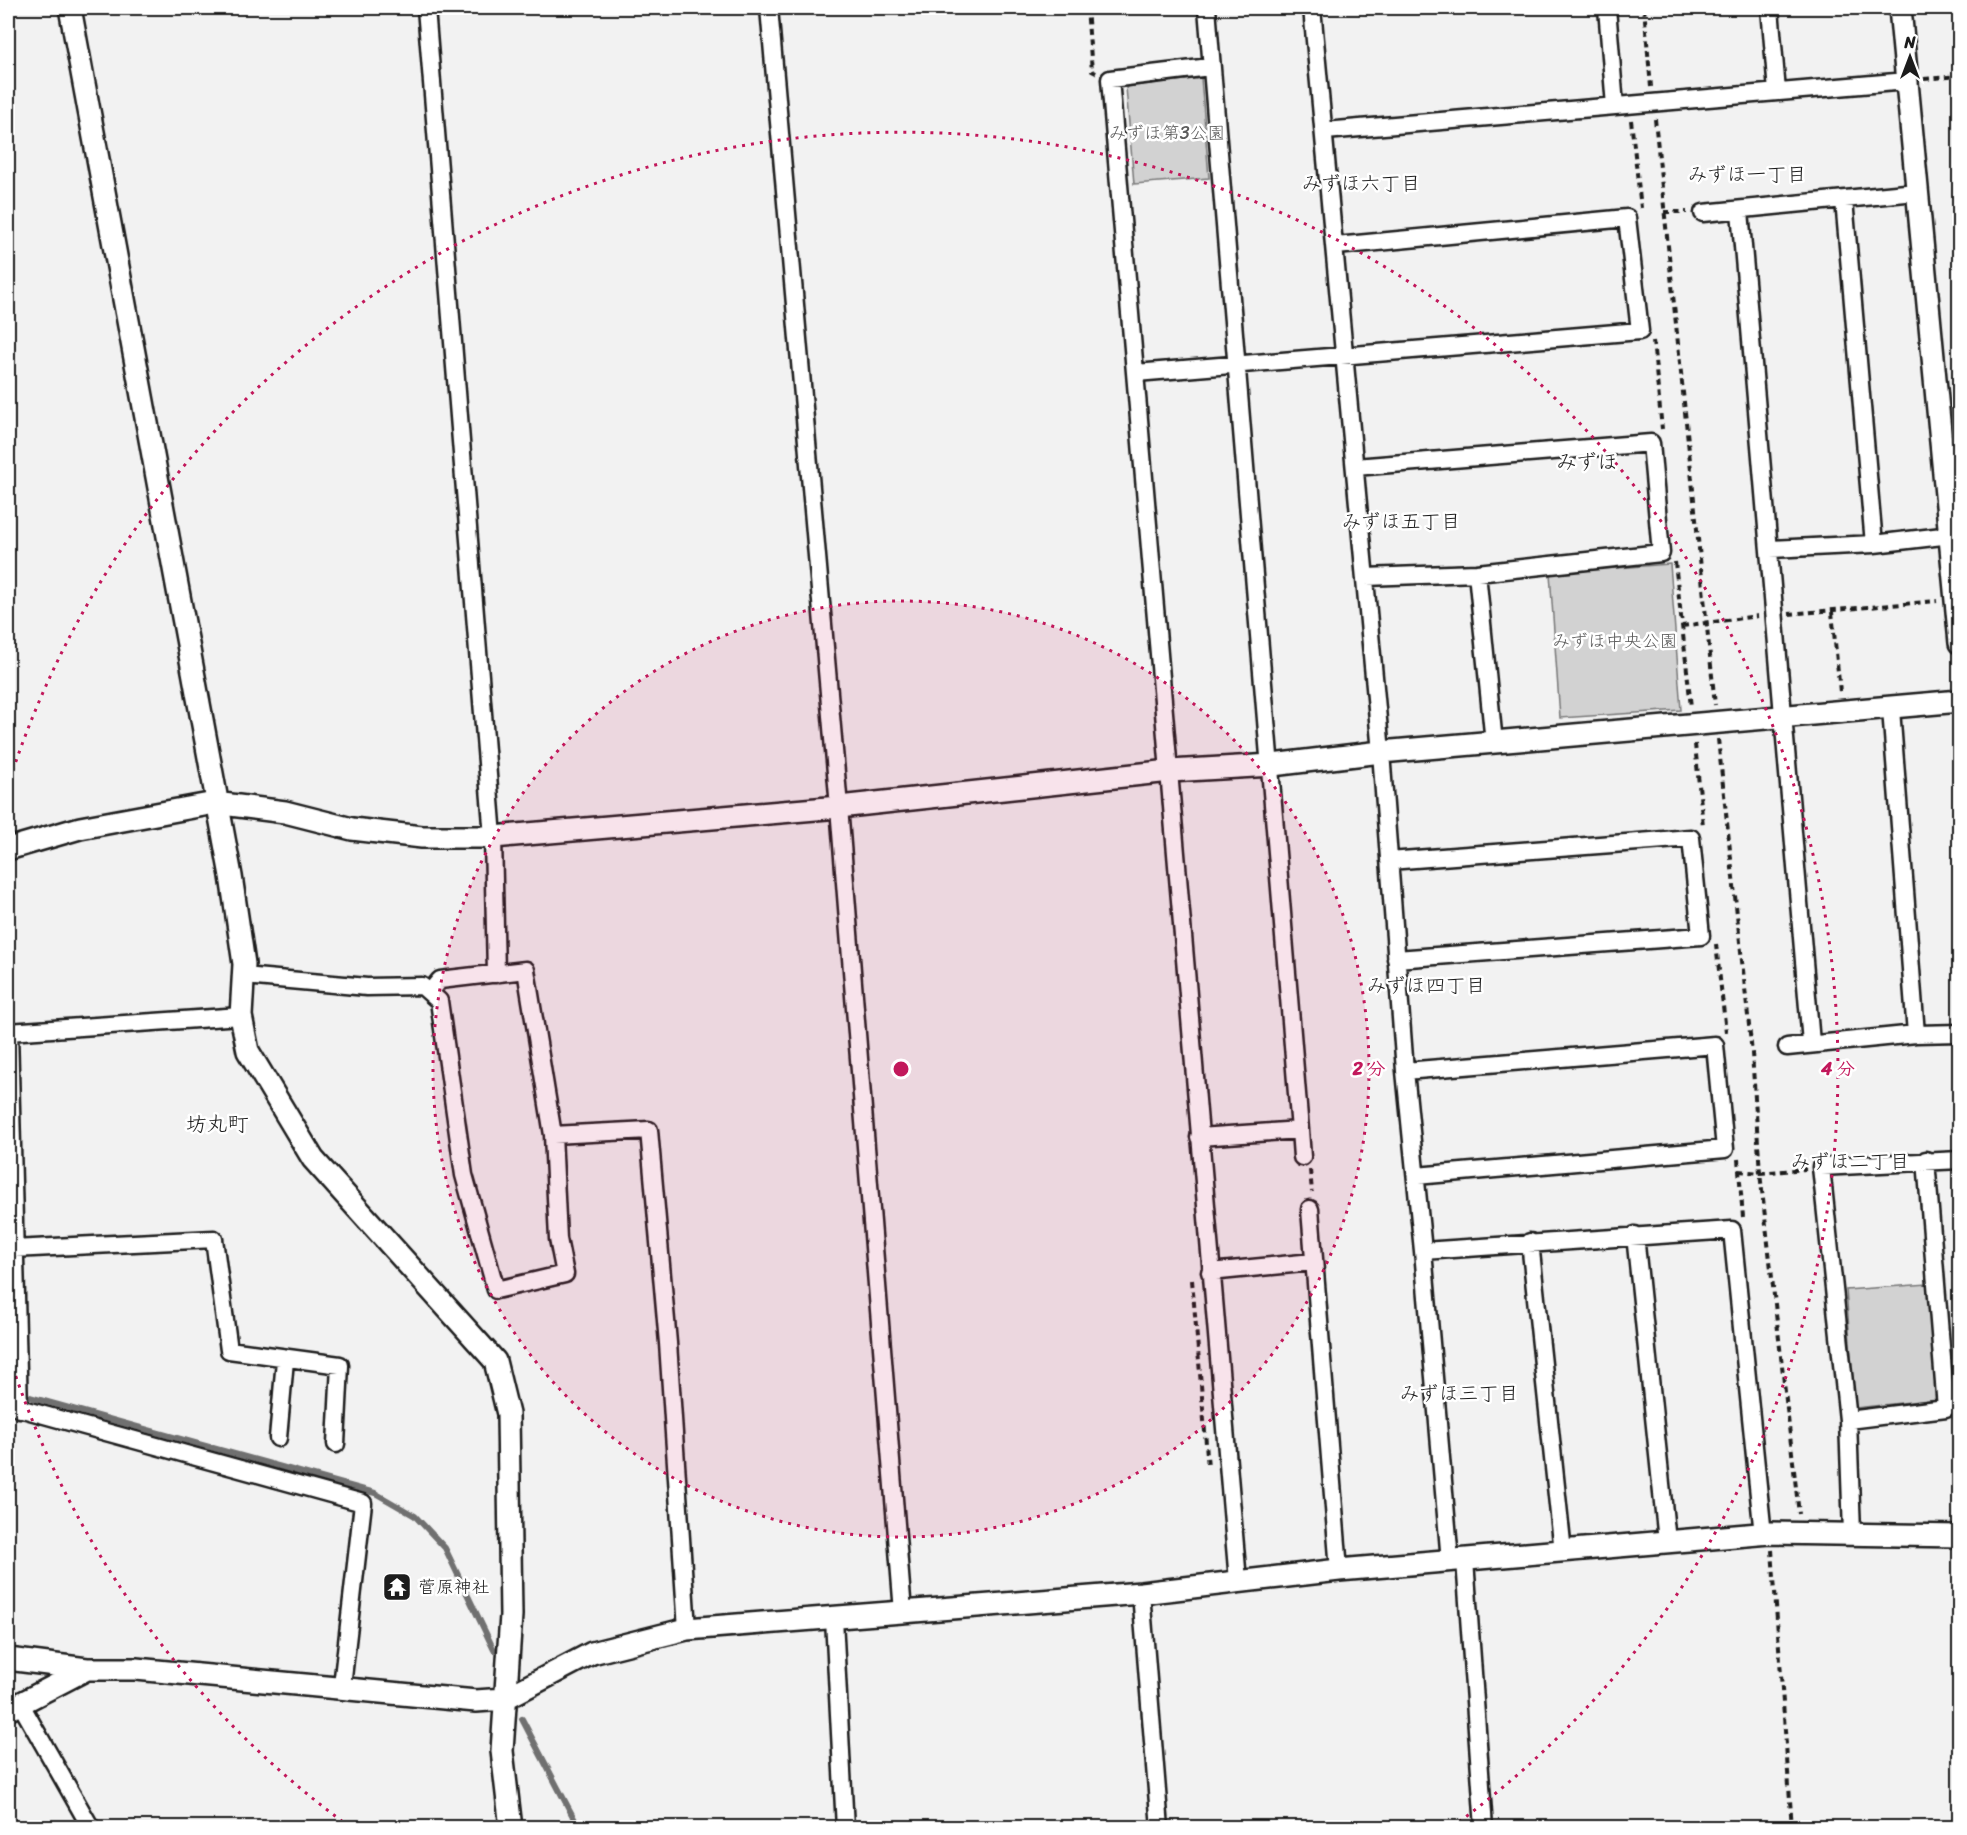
<svg xmlns="http://www.w3.org/2000/svg" width="1967" height="1835" font-family="Sriracha,'Klee One',sans-serif">
	<style>
		.green { fill: #d2d2d2; stroke: #777; stroke-width: 1.5 }
		.lines { fill: none; stroke-linecap: round; stroke-linejoin: round }
		.stream { stroke: #707070; stroke-width: 6 }
		.minor-casing { stroke: #1c1c1c; stroke-width: 21 }
		.tertiary-casing { stroke: #1c1c1c; stroke-width: 26 }
		.path { stroke: #1c1c1c; stroke-width: 4; stroke-dasharray: 6 4.5; stroke-linecap: butt }
		.minor { stroke: #fff; stroke-width: 16 }
		.tertiary { stroke: #fff; stroke-width: 21 }
		.ring { fill: none; stroke: #c2185b; stroke-width: 3; stroke-dasharray: 3 6 }
		.labels { text-anchor: middle; dominant-baseline: central; stroke-width: 5; stroke-linejoin: round; paint-order: stroke }
		.park-label { font-size: 18px; fill: #5c5c5c; stroke: #fff }
		.poi-label { font-size: 18px; fill: #1c1c1c; stroke: #fff; text-anchor: start }
		.neighbourhood-label { font-size: 20px; fill: #1c1c1c; stroke: #fff }
		.quarter-label { font-size: 21px; fill: #1c1c1c; stroke: #fff }
		.centre { fill: #c2185b; stroke: #fff; stroke-width: 3 }
		.ring-label { font-size: 18px; text-anchor: middle; font-weight: bold; fill: #c2185b; stroke: #fff; stroke-width: 5; stroke-linejoin: round; paint-order: stroke }
	</style>
	<rect width="100%" height="100%" fill="#f2f2f2"/>
	<filter id="ink" filterUnits="userSpaceOnUse"><feTurbulence type="fractalNoise" baseFrequency=".0167" numOctaves="2"/><feDisplacementMap in="SourceGraphic" scale="12" xChannelSelector="R" yChannelSelector="G"/><feConvolveMatrix kernelMatrix="1 2 1 2 8 2 1 2 1" color-interpolation-filters="sRGB"/></filter>
	<g filter="url(#ink)">
		<path class="green" d="M 1201,78 L 1209,178 L 1134,184 L 1126,87 Z
			M 1670,564 L 1681,710 L 1560,718 L 1550,573 Z
			M 1928,1284 L 1938,1399 L 1855,1408 L 1846,1290 Z"/>
		<g class="lines">
			<path class="stream" d="M 8,1391 L 375,1493 L 415,1516 L 445,1548 L 494,1650
				M 522,1719 L 579,1828"/>
			<g class="minor-casing">
				<path id="minor" d="M 426,8 L 493,837 L 496,974
					M 769,8 L 839,807 L 903,1612
					M 1312,8 L 1381,752 L 1405,1071 L 1423,1251 L 1450,1561
					M 1607,8 L 1615,106
					M 1770,8 L 1777,92
					M 1210,67 L 1110,79 L 1238,1581
					M 1325,131 L 1907,81
					M 1844,200 L 1874,544
					M 1740,211 L 1811,1043
					M 1703,213 L 1916,192
					M 1136,373 L 1640,331 L 1627,218 L 1336,246
					M 1355,467 L 1651,443 L 1661,553 L 1477,573 L 1365,577
					M 1770,549 L 1874,544 L 1951,535
					M 1477,573 L 1494,743
					M 1891,709 L 1916,1034
					M 1389,861 L 1691,838 L 1701,936 L 1396,959
					M 244,976 L 367,987 L 422,986 L 439,1001 L 464,1175 L 496,1290 L 565,1274 L 558,1239 L 553,1135 L 526,970 L 440,980 L 430,992
					M 8,1032 L 241,1016
					M 9,1032 L 19,1409
					M 1787,1047 L 1916,1034 L 1960,1033
					M 1405,1071 L 1715,1045 L 1725,1149 L 1416,1176
					M 1300,1130 L 1302,1157
					M 553,1135 L 649,1130 L 668,1343 L 687,1629
					M 1199,1137 L 1300,1130 L 1207,8
					M 1310,1209 L 1339,1570
					M 1635,1235 L 1667,1541
					M 1530,1242 L 1563,1552
					M 13,1249 L 214,1239 L 229,1350 L 340,1365 L 336,1444
					M 1423,1251 L 1732,1230 L 1763,1535
					M 1210,1272 L 1313,1262
					M 8,1405 L 363,1503 L 342,1686
					M 1848,1420 L 1946,1408 L 1926,1160
					M 278,1438 L 285,1360
					M 1852,1533 L 1848,1420 L 1821,1167 L 1960,1160
					M 1465,1560 L 1484,1828
					M 1141,1593 L 1160,1828
					M 834,1619 L 845,1828
					M 20,1703 L 91,1828"/>
			</g>
			<g class="tertiary-casing">
				<path id="tertiary" d="M 70,8 L 231,876 L 244,964 L 241,1016 L 248,1051 L 313,1159 L 495,1361 L 508,1414 L 511,1615 L 502,1751 L 511,1828
					M 1900,8 L 1960,643
					M 8,849 L 80,828 L 215,803 L 285,812 L 352,829 L 422,837 L 493,837 L 839,807 L 1170,771 L 1272,765 L 1381,752 L 1960,701
					M 8,1659 L 87,1669 L 136,1669 L 476,1701 L 504,1699 L 592,1653 L 687,1629 L 1141,1593 L 1339,1570 L 1770,1533 L 1960,1536
					M 8,1710 L 87,1669"/>
			</g>
			<path class="path" d="M 1087,8 L 1092,71 L 1096,73
				M 1644,8 L 1651,87
				M 1924,79 L 1960,76
				M 1655,119 L 1715,705
				M 1631,120 L 1641,208
				M 1664,212 L 1687,212
				M 1653,341 L 1662,429
				M 1675,562 L 1691,707
				M 1832,612 L 1840,692
				M 1789,614 L 1937,601
				M 1682,626 L 1758,616
				M 1718,739 L 1752,1053 L 1760,1173 L 1799,1514
				M 1695,744 L 1703,826
				M 1716,944 L 1726,1032
				M 1738,1159 L 1743,1217
				M 1310,1170 L 1312,1192
				M 1739,1171 L 1760,1173 L 1806,1169
				M 1192,1280 L 1208,1467
				M 1772,1550 L 1792,1828"/>
			<use href="#minor" class="minor"/>
			<use href="#tertiary" class="tertiary"/>
		</g>
	</g>
	<circle cx="901" cy="1069" r="468" fill="#c2185b" fill-opacity=".12"/>
	<g class="ring">
		<circle cx="901" cy="1069" r="468"/>
		<path d="M350 1827A937 937 0 0 1 10 1359M10 779A937 937 0 1 1 1452 1827"/>
	</g>
	<defs>
		<g id="temple-square" transform="scale(1.5)"><rect x="-9" y="-9" width="18" height="18" rx="4" fill="#1c1c1c" stroke="#fff"/><path d="M0-6L5-2H3V0L6.5 2.5H4V6H1.5V3h-3V6H-4V2.5H-6.5L-3 0V-2H-5Z" fill="#fff"/></g>
	</defs>
	<g fill-rule="evenodd">
		<use href="#temple-square" x="397" y="1587"/>
	</g>
	<g class="labels">
		<g class="park-label">
			<text x="1167" y="133">みずほ第3公園</text>
			<text x="1615" y="641">みずほ中央公園</text>
		</g>
		<g class="poi-label">
			<text x="418" y="1587">菅原神社</text>
		</g>
		<g class="neighbourhood-label">
			<text x="1747" y="174">みずほ一丁目</text>
			<text x="1361" y="183">みずほ六丁目</text>
			<text x="1401" y="521">みずほ五丁目</text>
			<text x="1426" y="985">みずほ四丁目</text>
			<text x="1850" y="1161">みずほ二丁目</text>
			<text x="1459" y="1393">みずほ三丁目</text>
		</g>
		<g class="quarter-label">
			<text x="1587" y="462">みずほ</text>
			<text x="217" y="1124">坊丸町</text>
		</g>
	</g>
	<circle cx="901" cy="1069" r="9" class="centre"/>
	<g class="ring-label">
		<text x="1369" y="1075">2 分</text>
		<text x="1838" y="1075">4 分</text>
	</g>
	<rect width="1967" height="1835" fill="none" stroke="#fff" stroke-width="30"/>
	<rect x="15" y="15" width="1937" height="1805" fill="none" stroke="#1c1c1c" stroke-width="2" filter="url(#ink)"/>
	<g transform="translate(1910 57)" stroke="#ffffff" stroke-width="4.5" paint-order="stroke">
	<path d="M0-4.5L10 22L0 15L-10 22Z" fill="#1c1c1c"/>
	<text y="-9" font-size="16" font-weight="bold" text-anchor="middle" fill="#1c1c1c">N</text>
	</g>
</svg>
